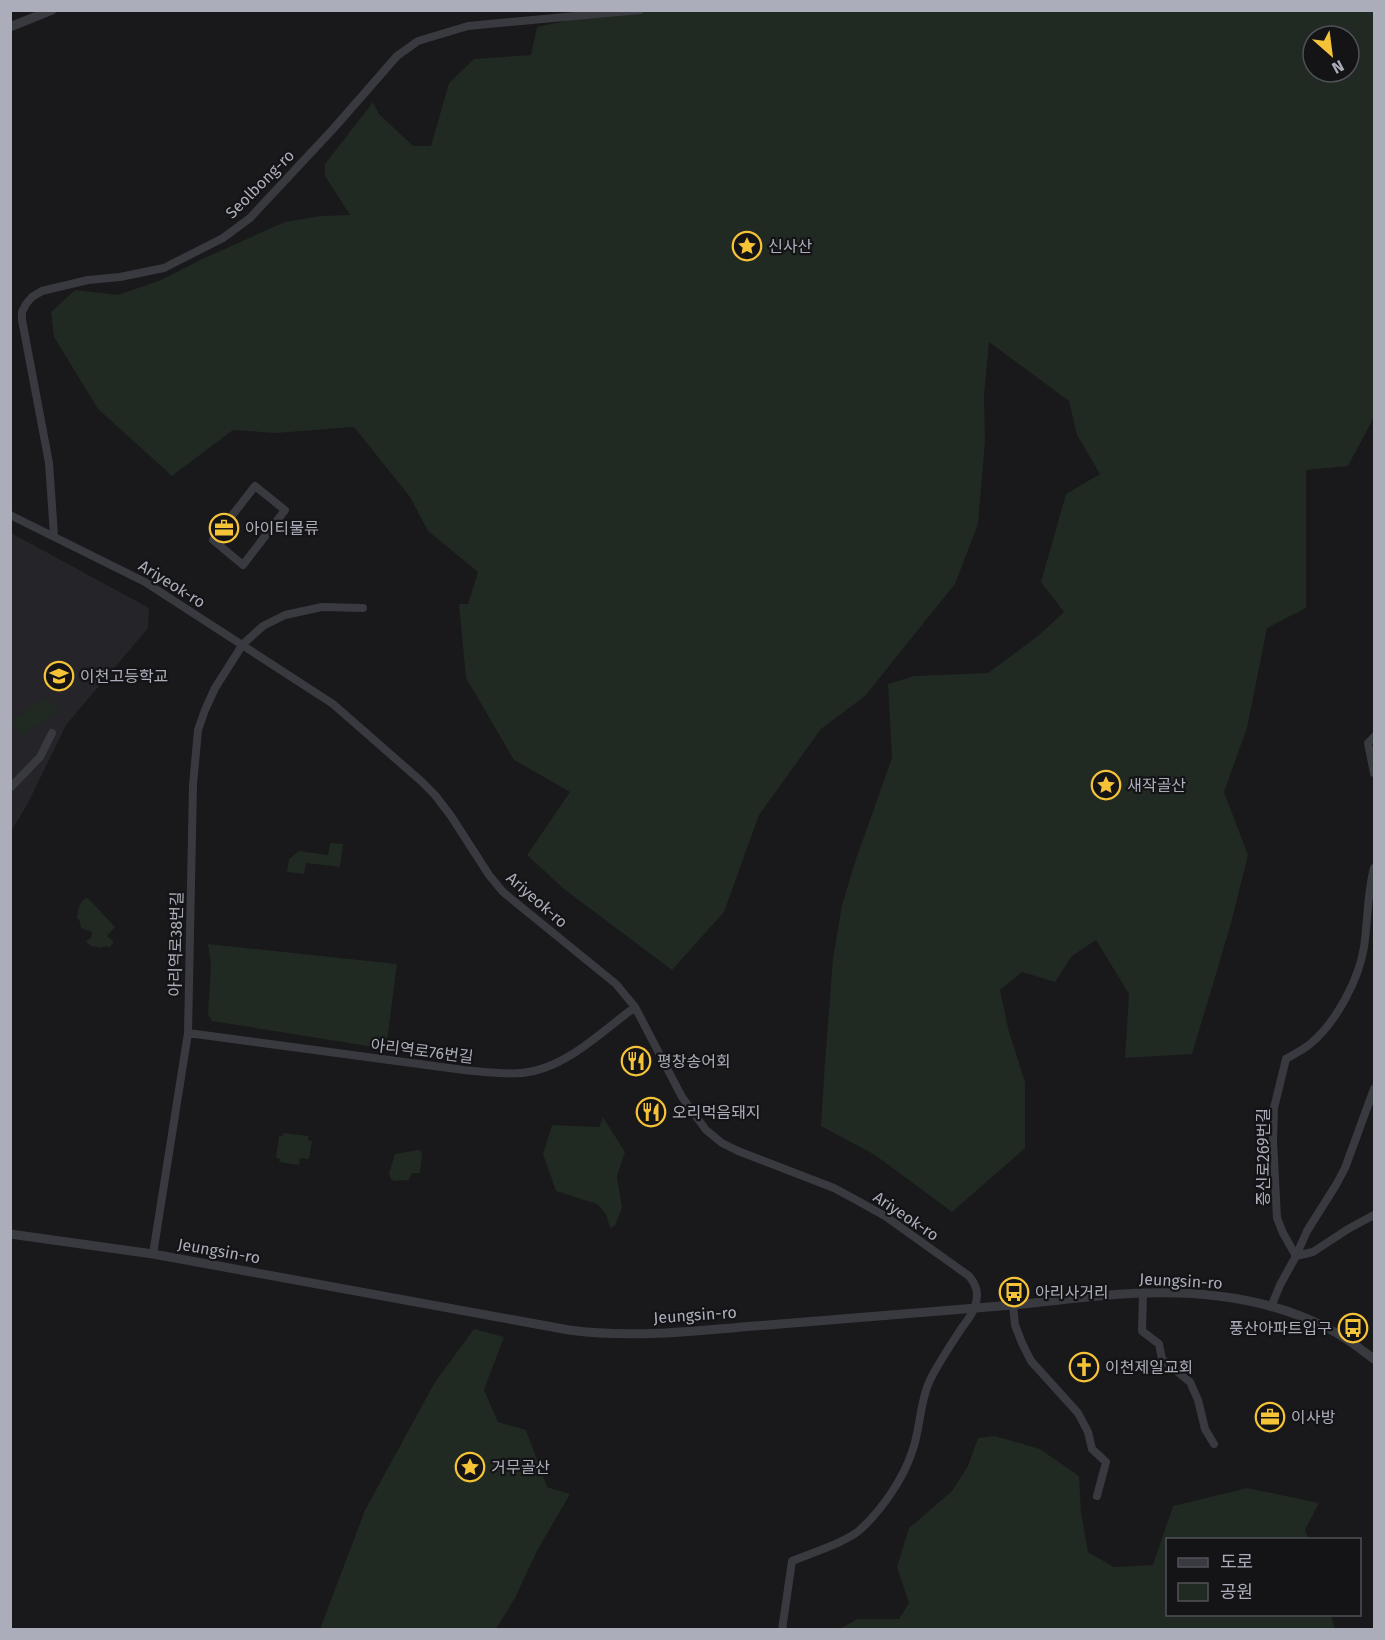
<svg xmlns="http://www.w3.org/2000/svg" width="1385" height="1640" font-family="'Fira Sans','Noto Sans KR',sans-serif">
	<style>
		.built { fill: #252428 }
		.green { fill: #202922; fill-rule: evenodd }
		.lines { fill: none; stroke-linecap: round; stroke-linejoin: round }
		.minor { stroke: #393a40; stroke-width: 8 }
		.tertiary { stroke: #393a40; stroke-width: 9 }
		.labels { text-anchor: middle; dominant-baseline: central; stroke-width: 4.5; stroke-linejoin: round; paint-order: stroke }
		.street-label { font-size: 16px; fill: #abaeba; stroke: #141316 }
		.poi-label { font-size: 16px; fill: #abaeba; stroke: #141316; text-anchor: start }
	</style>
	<rect width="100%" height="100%" fill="#19181b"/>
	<path class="built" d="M 11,533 L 149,608 L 148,628 L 66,725 L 27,805 L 11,831 Z"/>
	<path class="green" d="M 617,10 L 1374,11 L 1374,420 L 1373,419 L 1348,466 L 1306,470 L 1306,608 L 1267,628 L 1247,728 L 1224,792 L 1248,855 L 1230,927 L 1192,1054 L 1125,1058 L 1129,994 L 1096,940 L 1072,956 L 1055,982 L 1022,972 L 1000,990 L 1009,1032 L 1025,1082 L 1025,1148 L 952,1212 L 875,1155 L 821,1126 L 825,1062 L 833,959 L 842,905 L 855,862 L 892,758 L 888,684 L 914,676 L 988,673 L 1038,636 L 1064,612 L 1041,582 L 1066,494 L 1100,474 L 1077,435 L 1069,401 L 989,342 L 984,396 L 985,441 L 978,524 L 955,584 L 865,696 L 821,729 L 759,815 L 724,912 L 672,970 L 564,889 L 527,855 L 570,792 L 514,760 L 466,678 L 459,604 L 468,604 L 478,572 L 428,531 L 410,497 L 354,427 L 276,433 L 233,430 L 172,476 L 98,409 L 54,337 L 51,312 L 75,290 L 118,295 L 161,280 L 202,259 L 285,222 L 320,216 L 350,215 L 325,176 L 325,164 L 373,102 L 379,114 L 413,146 L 431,146 L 449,83 L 474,59 L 531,55 L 537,27 ZM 1313,36 L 1349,36 L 1349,72 L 1313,72 Z
		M 47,697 L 57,712 L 22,736 L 12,720 Z
		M 330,843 L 343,844 L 340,867 L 306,863 L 304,874 L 288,872 L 287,871 L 289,859 L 299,851 L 328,855 Z
		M 86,898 L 89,899 L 115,927 L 107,936 L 114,942 L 109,948 L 107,946 L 100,948 L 93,946 L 92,947 L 86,941 L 91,938 L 92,932 L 81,928 L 79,919 L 77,919 C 78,912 78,902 86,898 Z
		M 208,944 L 397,964 L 386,1049 L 212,1021 L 208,1014 L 211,965 Z
		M 603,1117 L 625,1152 L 617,1176 L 622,1208 L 615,1226 L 610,1228 L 606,1214 L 597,1204 L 556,1191 L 543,1154 L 552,1125 L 599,1127 Z
		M 283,1133 L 309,1136 L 308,1140 L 312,1141 L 309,1159 L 300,1158 L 299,1165 L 279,1162 L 280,1159 L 276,1158 L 279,1136 L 283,1136 Z
		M 418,1150 L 421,1151 L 422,1155 L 420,1173 L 412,1173 L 409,1180 L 394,1181 L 391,1179 L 389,1173 L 395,1154 Z
		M 474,1329 L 504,1337 L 484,1390 L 498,1422 L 526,1430 L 547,1487 L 570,1494 L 537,1551 L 515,1598 L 496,1629 L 320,1629 L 365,1510 L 435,1382 Z
		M 995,1436 L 1040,1449 L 1079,1476 L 1081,1512 L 1088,1552 L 1114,1567 L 1153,1565 L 1173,1506 L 1247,1488 L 1319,1503 L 1305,1530 L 1309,1539 L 1168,1540 L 1168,1614 L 1331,1615 L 1335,1629 L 839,1629 L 858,1619 L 899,1619 L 909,1603 L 897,1567 L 909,1528 L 952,1491 L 968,1466 L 978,1438 Z"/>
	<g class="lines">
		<path class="minor" d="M 255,486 L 285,510 L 243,565 L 213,540 Z
			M 10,515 L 145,582 L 333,704 L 421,781 L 435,795 L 451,816 L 489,875 L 503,892 L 616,984 L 635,1007 L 682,1097 L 706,1130 L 722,1143 L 738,1151 L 834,1188 L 858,1201 L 885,1216 L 969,1276 C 977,1286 979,1294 975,1306 C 973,1314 966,1322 961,1329 C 950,1346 939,1362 930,1380 C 919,1403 921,1428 912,1452 C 903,1479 883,1508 862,1528 C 848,1542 811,1553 792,1561 L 782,1630
			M 54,535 L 49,463 L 22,320 L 22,312 L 26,304 L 32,297 L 42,291 L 88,280 L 120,277 L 164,268 L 223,238 L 250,218 L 334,128 L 397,56 L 418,41 L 468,26 L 640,10
			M 1374,737 L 1368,743 L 1374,773
			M 10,788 L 40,757 L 52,733
			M 188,1033 L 464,1070 C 486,1072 512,1076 534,1071 C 572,1062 604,1030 635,1007
			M 153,1254 L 188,1033 L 193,785 L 198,730 L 205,710 L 215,688 L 243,644 L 263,626 L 285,615 L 322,607 L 363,608
			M 1296,1256 L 1283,1233 L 1277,1218 L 1273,1140 L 1274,1108 L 1286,1059 C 1294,1054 1303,1050 1310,1044 C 1336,1023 1359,979 1364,947 C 1368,921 1367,894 1374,868
			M 1296,1256 L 1307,1231 L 1336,1185 L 1345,1168 L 1374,1089
			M 1143,1293 L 1142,1331 L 1159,1344 L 1162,1359 L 1190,1382 L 1198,1400 L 1205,1429 L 1214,1444
			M 1013,1305 L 1015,1325 L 1022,1343 L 1031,1361 L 1078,1413 L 1088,1432 L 1092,1449 L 1106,1462 L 1097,1496
			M 1271,1307 L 1280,1285 L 1296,1256 L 1313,1252 L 1348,1229 L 1374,1215"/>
		<path class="tertiary" d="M 10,27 L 52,10
			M 10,1234 L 153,1254 L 569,1330 C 635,1339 702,1330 768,1325 C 850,1318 931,1312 1013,1305 C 1056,1301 1101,1294 1144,1293 C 1205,1291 1270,1299 1325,1327 C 1343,1335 1359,1348 1374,1359"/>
	</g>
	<defs>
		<g id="sight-ring" transform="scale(1.5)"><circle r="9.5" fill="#141316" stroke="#f4c337" stroke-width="1.5"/><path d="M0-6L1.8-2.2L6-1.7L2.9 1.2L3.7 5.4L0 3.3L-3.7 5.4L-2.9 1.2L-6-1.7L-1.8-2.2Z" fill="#f4c337"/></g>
		<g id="office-ring" transform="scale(1.5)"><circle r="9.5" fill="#141316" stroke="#f4c337" stroke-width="1.5"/><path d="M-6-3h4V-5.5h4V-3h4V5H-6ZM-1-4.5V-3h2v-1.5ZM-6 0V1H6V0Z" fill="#f4c337"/></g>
		<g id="school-ring" transform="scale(1.5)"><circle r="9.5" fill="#141316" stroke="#f4c337" stroke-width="1.5"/><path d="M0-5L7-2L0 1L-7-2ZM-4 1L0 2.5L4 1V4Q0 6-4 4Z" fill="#f4c337"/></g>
		<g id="restaurant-ring" transform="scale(1.5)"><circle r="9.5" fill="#141316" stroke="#f4c337" stroke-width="1.5"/><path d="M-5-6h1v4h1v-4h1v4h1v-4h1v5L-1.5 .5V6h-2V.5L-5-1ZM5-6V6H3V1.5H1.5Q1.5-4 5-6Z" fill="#f4c337"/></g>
		<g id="bus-ring" transform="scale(1.5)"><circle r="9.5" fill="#141316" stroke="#f4c337" stroke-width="1.5"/><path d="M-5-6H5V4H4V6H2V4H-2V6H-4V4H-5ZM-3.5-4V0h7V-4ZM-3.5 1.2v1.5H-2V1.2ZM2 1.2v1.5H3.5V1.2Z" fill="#f4c337"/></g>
		<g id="church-ring" transform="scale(1.5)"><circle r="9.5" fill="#141316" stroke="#f4c337" stroke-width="1.5"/><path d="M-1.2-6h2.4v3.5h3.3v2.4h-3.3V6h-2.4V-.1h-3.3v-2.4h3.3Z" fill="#f4c337"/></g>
	</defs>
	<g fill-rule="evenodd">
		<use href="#sight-ring" x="747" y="246"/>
		<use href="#office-ring" x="224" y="528"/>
		<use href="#school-ring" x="59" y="676"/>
		<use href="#sight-ring" x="1106" y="785"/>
		<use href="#restaurant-ring" x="636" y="1061"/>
		<use href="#restaurant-ring" x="651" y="1112"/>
		<use href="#bus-ring" x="1014" y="1292"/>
		<use href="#bus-ring" x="1353" y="1328"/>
		<use href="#church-ring" x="1084" y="1367"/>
		<use href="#office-ring" x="1270" y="1417"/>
		<use href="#sight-ring" x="470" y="1467"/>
	</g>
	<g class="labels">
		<g class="street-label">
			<text transform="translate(260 184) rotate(-45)">Seolbong-ro</text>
			<text transform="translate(172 584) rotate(32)">Ariyeok-ro</text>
			<text transform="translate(537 900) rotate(41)">Ariyeok-ro</text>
			<text transform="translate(176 944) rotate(-89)">아리역로38번길</text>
			<text transform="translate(422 1051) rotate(7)">아리역로76번길</text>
			<text transform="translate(1263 1157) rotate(-90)">증신로269번길</text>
			<text transform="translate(906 1216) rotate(34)">Ariyeok-ro</text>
			<text transform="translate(219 1251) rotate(10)">Jeungsin-ro</text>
			<text transform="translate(1181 1281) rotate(3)">Jeungsin-ro</text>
			<text transform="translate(695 1315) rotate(-4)">Jeungsin-ro</text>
		</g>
		<g class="poi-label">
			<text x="768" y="246">신사산</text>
			<text x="245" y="528">아이티물류</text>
			<text x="80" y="676">이천고등학교</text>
			<text x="1127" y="785">새작골산</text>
			<text x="657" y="1061">평창송어회</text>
			<text x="672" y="1112">오리먹음돼지</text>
			<text x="1035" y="1292">아리사거리</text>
			<text x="1332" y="1328" text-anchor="end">풍산아파트입구</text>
			<text x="1105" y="1367">이천제일교회</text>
			<text x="1291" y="1417">이사방</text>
			<text x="491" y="1467">거무골산</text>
		</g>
	</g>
	<rect width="1385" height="1640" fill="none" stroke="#abaeba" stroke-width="24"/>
	<rect x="1166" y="1538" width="195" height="78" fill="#141316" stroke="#505158" stroke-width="1.5"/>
	<rect x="1178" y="1558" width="30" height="9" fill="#393a40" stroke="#505158" stroke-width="1.5"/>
	<text x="1220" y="1568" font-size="18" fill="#abaeba">도로</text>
	<rect x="1178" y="1583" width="30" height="18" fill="#202922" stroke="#505158" stroke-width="1.5"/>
	<text x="1220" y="1598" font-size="18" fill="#abaeba">공원</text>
	<g transform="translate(1331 54) rotate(152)"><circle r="28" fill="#141316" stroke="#505158" stroke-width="1.5"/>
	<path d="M0-4.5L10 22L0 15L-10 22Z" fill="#f4c337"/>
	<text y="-9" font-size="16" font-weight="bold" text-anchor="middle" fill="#abaeba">N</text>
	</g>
</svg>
